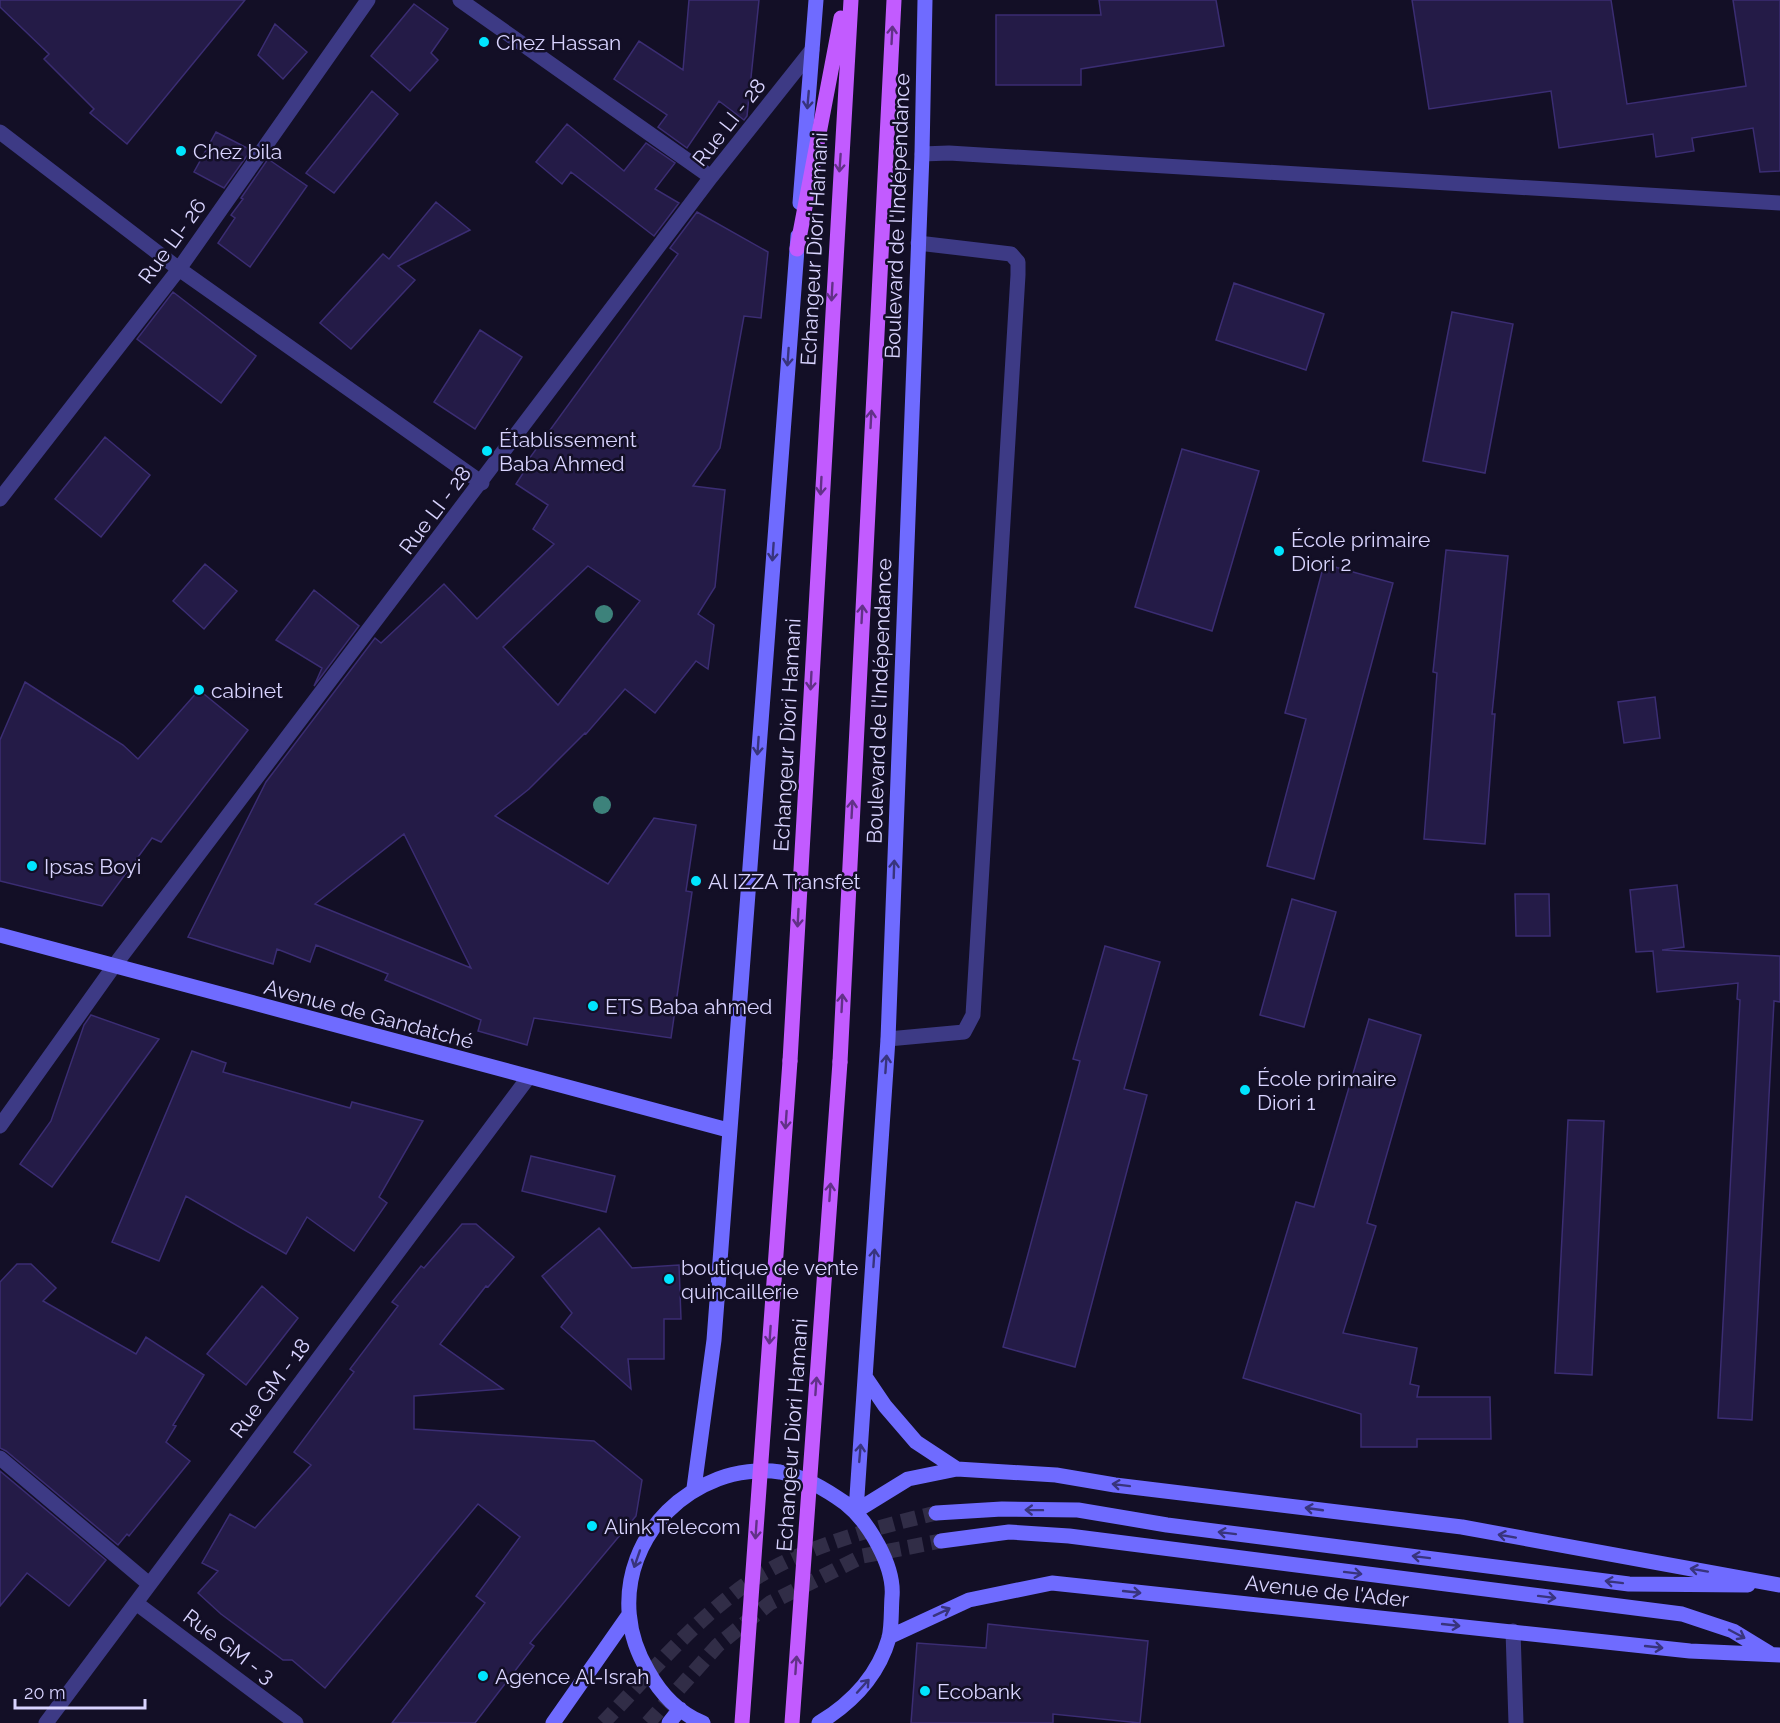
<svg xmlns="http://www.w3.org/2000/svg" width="1780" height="1723" font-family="Raleway,sans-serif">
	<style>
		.building { fill: #241b47; stroke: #3b2d73; stroke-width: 1.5; fill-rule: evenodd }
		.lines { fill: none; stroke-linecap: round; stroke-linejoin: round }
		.secondary-tunnel { stroke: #312d47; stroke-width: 15; stroke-dasharray: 15 8; stroke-linecap: butt }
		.lane { stroke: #3d3a85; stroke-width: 15 }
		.street { stroke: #3d3a85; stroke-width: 15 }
		.secondary { stroke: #6f6bff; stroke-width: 15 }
		.primary { stroke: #c25bff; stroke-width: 15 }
		.primary-bridge { stroke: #c25bff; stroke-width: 15 }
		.tree { fill: #3d827b }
		.oneway { stroke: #623188 }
		.oneway2 { stroke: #38347d }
		.poi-dot { fill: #00e5ff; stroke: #130f26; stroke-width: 2 }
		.labels { text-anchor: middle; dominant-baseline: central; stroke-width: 5; stroke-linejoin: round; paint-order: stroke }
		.poi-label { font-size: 21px; fill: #d9d4ff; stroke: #130f26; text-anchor: start }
		.street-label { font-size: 21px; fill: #d9d4ff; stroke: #130f26 }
	</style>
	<rect width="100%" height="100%" fill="#130f26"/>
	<path class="building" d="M 0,0 L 245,0 L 127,144 L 90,113 L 94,109 L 44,59 L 49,54 L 0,7 Z
		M 689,0 L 759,0 L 747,116 L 744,120 L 719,101 L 687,148 L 658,127 L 667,115 L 614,79 L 639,41 L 683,70 Z
		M 1099,0 L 1216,0 L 1224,46 L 1081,69 L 1081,85 L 996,85 L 996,15 L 1101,15 Z
		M 1412,0 L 1611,0 L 1627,104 L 1746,86 L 1733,0 L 1780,0 L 1780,171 L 1760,172 L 1753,128 L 1692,138 L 1694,151 L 1656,157 L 1653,134 L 1559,148 L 1551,91 L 1429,109 Z
		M 414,4 L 448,29 L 431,53 L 438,60 L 410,91 L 371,56 Z
		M 275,24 L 307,52 L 283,79 L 258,55 Z
		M 372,91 L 398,114 L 334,193 L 306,173 Z
		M 567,124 L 624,171 L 646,143 L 675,163 L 655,189 L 679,203 L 654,236 L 571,172 L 562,184 L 536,162 Z
		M 216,132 L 251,150 L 224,188 L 194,172 Z
		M 268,159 L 307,186 L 250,267 L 218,243 L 235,218 L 231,215 L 243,199 L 241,198 Z
		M 436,202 L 470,230 L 398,266 L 415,280 L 351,349 L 320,323 L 383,254 L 389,259 Z
		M 697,212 L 768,252 L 761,318 L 744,316 L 720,448 L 693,486 L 725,490 L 715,587 L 698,614 L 714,625 L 708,669 L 696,661 L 655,713 L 625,689 L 586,734 L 585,733 L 529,789 L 495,816 L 608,884 L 654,818 L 696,825 L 686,891 L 692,892 L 671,1038 L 534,1018 L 527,1045 L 478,1031 L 481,1020 L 385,980 L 388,974 L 316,945 L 310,962 L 277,949 L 273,964 L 188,937 L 266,782 L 375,638 L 381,643 L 444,584 L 477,619 L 554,544 L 533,529 L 548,505 L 516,484 L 529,464 L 526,463 L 678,254 L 670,248 ZM 588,566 L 640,601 L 558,705 L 503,647 ZM 404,834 L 471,968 L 315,904 Z
		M 1234,283 L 1324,314 L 1306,370 L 1216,340 Z
		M 173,292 L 256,356 L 221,403 L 137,339 Z
		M 1452,312 L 1513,324 L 1485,473 L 1423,461 Z
		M 480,330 L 522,357 L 475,429 L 434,402 Z
		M 105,437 L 150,475 L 101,537 L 55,499 Z
		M 1182,449 L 1259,471 L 1212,631 L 1135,607 Z
		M 1446,550 L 1508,556 L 1492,714 L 1495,714 L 1485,844 L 1424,839 L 1437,673 L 1433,672 Z
		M 205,564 L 237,591 L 204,629 L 173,601 Z
		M 1324,564 L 1393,583 L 1314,879 L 1267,866 L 1306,719 L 1285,713 Z
		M 314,590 L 359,626 L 314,686 L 322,668 L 276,640 Z
		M 25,682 L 123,745 L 138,759 L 199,690 L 248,730 L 161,842 L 152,838 L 102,906 L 0,881 L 0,740 Z
		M 1655,697 L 1660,738 L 1624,743 L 1618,702 Z
		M 1677,885 L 1684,947 L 1662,950 L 1780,956 L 1780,1002 L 1774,1001 L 1752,1420 L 1718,1418 L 1740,1000 L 1737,999 L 1738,983 L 1657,992 L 1653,951 L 1636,952 L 1630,890 Z
		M 1515,894 L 1549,894 L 1550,936 L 1516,936 Z
		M 1292,899 L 1336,912 L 1304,1027 L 1260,1015 Z
		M 1105,946 L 1160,962 L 1124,1089 L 1147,1095 L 1075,1367 L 1003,1347 L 1080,1061 L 1073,1059 Z
		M 91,1015 L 159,1039 L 52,1187 L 20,1164 L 51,1121 L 84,1025 Z
		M 1369,1019 L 1421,1035 L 1367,1223 L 1376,1226 L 1343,1333 L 1417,1348 L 1410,1384 L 1419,1386 L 1417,1397 L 1490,1397 L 1491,1439 L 1417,1439 L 1417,1447 L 1361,1447 L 1361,1414 L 1243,1378 L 1296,1202 L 1314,1207 Z
		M 192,1051 L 226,1063 L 223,1072 L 350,1108 L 352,1102 L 423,1121 L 379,1197 L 387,1203 L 354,1251 L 307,1217 L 286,1254 L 186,1196 L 159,1261 L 112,1242 Z
		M 1568,1120 L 1604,1121 L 1592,1375 L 1555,1373 Z
		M 531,1156 L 615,1176 L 606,1212 L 522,1191 Z
		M 462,1224 L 476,1224 L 514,1257 L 488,1287 L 486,1286 L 440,1344 L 503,1389 L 414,1396 L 414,1429 L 594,1441 L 642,1480 L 636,1516 L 530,1643 L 534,1646 L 475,1723 L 392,1723 L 485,1603 L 476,1596 L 520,1537 L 478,1504 L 325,1688 L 292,1660 L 283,1660 L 221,1614 L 198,1593 L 218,1571 L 202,1563 L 230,1514 L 255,1528 L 311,1465 L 294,1452 L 354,1372 L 350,1369 L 398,1306 L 392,1302 L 421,1266 L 424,1268 Z
		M 599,1228 L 632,1268 L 679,1265 L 681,1319 L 664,1319 L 664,1359 L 628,1359 L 631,1389 L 561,1327 L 572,1313 L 542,1276 Z
		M 17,1264 L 31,1264 L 56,1288 L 43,1301 L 136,1354 L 146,1337 L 204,1375 L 173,1425 L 176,1426 L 166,1442 L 190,1461 L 129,1536 L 127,1534 L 118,1545 L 6,1451 L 0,1448 L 0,1282 Z
		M 262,1286 L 298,1318 L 246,1385 L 207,1354 Z
		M 0,1471 L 106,1560 L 69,1606 L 27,1573 L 0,1606 Z
		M 988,1624 L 1148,1641 L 1140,1723 L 1053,1714 L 1053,1723 L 911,1723 L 917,1643 L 986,1648 Z"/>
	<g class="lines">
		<path class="secondary-tunnel" d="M 603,1723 C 645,1679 685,1631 733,1594 C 786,1551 870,1529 936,1513
			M 648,1723 L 718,1645 L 770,1603 L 863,1556 L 941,1541"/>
		<path class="lane" d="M 888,1039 L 964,1032 L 973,1015 L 1018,275 L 1018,262 L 1011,254 L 918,243"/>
		<path class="street" d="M 460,0 L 711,177
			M 0,132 L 179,269 L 482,483
			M 922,154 L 949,153 L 1780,203
			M 0,499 L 179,269 L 368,0
			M 0,1126 L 114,966 L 711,177 L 812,50
			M 0,1458 L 149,1584
			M 136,1603 L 296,1723
			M 1513,1631 L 1516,1723
			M 46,1723 L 528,1078"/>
		<path class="secondary" d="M 800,203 L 816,0
			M 0,935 L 728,1130
			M 866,1378 L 885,1406 L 916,1442 L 957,1469 L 1056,1475 L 1115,1485 L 1462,1527 L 1780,1585
			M 694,1488 L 714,1340 L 798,236
			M 856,1511 L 888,1039 L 922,154 L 925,0
			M 856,1511 L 908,1479 L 957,1469
			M 936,1513 L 1002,1509 L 1078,1510 L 1167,1525 L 1629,1584 L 1748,1585
			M 941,1541 L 1009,1532 L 1069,1536 L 1682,1614 L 1733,1631 L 1769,1653
			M 889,1637 L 969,1600 L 1052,1583 L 1690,1651 L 1780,1655
			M 553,1723 L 628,1616
			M 669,1723 L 680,1709
			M 703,1723 C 679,1713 660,1693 648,1671 C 604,1598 639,1509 718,1479 C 736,1472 760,1469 780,1472 C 805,1477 825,1489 845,1503 C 868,1521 895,1566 892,1597 C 891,1610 892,1625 889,1638 C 878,1676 852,1703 819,1723"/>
		<path class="primary" d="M 797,249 L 841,18
			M 790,1061 L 851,0
			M 840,1062 L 894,0"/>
		<path class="primary-bridge" d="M 742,1723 L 790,1061
			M 792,1723 L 840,1062"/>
	</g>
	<g class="tree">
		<circle cx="604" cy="614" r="9"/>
		<circle cx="602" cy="805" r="9"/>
	</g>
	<defs><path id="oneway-shaft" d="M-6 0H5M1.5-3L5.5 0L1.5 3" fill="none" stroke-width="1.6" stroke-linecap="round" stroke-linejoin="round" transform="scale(1.5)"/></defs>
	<g class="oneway">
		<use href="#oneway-shaft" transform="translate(892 35) rotate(-87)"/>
		<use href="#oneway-shaft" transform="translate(840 163) rotate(94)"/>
		<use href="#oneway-shaft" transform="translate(832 292) rotate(93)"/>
		<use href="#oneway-shaft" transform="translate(871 419) rotate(-87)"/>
		<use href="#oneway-shaft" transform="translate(821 486) rotate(93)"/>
		<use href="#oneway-shaft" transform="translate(862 614) rotate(-87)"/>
		<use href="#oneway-shaft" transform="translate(811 681) rotate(93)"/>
		<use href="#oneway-shaft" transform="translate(852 809) rotate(-87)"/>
		<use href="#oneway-shaft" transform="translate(798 918) rotate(93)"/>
		<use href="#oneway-shaft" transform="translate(842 1003) rotate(-87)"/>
		<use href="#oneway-shaft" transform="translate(786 1120) rotate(94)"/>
		<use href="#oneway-shaft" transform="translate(830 1192) rotate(-86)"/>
		<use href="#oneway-shaft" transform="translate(770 1335) rotate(94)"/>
		<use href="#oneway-shaft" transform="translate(816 1386) rotate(-86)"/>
		<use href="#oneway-shaft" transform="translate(756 1530) rotate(94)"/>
		<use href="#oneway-shaft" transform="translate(796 1665) rotate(-86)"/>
	</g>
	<g class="oneway2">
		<use href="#oneway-shaft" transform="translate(808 100) rotate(95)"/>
		<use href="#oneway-shaft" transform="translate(788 357) rotate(94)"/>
		<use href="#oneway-shaft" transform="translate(773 552) rotate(94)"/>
		<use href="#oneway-shaft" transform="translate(758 746) rotate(94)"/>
		<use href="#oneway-shaft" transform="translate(894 869) rotate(-88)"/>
		<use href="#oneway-shaft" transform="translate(886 1064) rotate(-86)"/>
		<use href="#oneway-shaft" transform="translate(874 1258) rotate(-86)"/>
		<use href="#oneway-shaft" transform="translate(860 1453) rotate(-85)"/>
		<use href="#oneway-shaft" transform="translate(1121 1485) rotate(-173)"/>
		<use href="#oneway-shaft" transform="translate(1314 1509) rotate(-172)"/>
		<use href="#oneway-shaft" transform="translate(1034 1510) rotate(-179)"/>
		<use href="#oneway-shaft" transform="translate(1227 1533) rotate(-173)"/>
		<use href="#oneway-shaft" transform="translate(1507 1536) rotate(-170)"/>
		<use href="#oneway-shaft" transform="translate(1421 1557) rotate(-173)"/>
		<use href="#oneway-shaft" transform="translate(637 1559) rotate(109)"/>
		<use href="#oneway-shaft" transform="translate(1699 1570) rotate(-170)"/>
		<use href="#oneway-shaft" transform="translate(1353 1573) rotate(7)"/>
		<use href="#oneway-shaft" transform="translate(1614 1582) rotate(-173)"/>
		<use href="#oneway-shaft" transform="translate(1132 1592) rotate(6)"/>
		<use href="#oneway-shaft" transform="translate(1547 1597) rotate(7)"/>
		<use href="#oneway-shaft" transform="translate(942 1612) rotate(-25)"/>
		<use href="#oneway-shaft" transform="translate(1451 1625) rotate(6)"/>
		<use href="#oneway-shaft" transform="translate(1737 1634) rotate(28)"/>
		<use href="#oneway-shaft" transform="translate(1654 1647) rotate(6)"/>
		<use href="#oneway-shaft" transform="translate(863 1686) rotate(-48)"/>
	</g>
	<g class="poi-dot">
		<circle cx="484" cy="42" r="6"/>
		<circle cx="181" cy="151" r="6"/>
		<circle cx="487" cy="451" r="6"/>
		<circle cx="1279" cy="551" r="6"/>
		<circle cx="199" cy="690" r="6"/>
		<circle cx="32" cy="866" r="6"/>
		<circle cx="696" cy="881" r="6"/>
		<circle cx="593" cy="1006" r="6"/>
		<circle cx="1245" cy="1090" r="6"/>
		<circle cx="669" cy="1279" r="6"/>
		<circle cx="592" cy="1526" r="6"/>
		<circle cx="483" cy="1676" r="6"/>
		<circle cx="925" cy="1691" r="6"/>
	</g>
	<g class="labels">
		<g class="poi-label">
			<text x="496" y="42">Chez Hassan</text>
			<text x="193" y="151">Chez bila</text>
			<text x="499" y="439">Établissement<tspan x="499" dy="24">Baba Ahmed</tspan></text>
			<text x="1291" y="539">École primaire<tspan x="1291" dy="24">Diori 2</tspan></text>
			<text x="211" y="690">cabinet</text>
			<text x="44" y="866">Ipsas Boyi</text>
			<text x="708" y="881">Al IZZA Transfet</text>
			<text x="605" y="1006">ETS Baba ahmed</text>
			<text x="1257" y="1078">École primaire<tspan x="1257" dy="24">Diori 1</tspan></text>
			<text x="681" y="1267">boutique de vente<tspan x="681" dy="24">quincaillerie</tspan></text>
			<text x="604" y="1526">Alink Telecom</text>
			<text x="495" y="1676">Agence Al-Israh</text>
			<text x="937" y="1691">Ecobank</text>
		</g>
		<g class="street-label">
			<text transform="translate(729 122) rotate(-52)">Rue LI - 28</text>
			<text transform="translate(897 216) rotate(-88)">Boulevard de l'Indépendance</text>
			<text transform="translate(172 241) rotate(-54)">Rue LI- 26</text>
			<text transform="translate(814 249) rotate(-87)">Echangeur Diori Hamani</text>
			<text transform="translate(435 510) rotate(-53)">Rue LI - 28</text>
			<text transform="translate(879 701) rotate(-88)">Boulevard de l'Indépendance</text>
			<text transform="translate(787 735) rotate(-87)">Echangeur Diori Hamani</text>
			<text transform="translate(369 1014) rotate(15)">Avenue de Gandatché</text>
			<text transform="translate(270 1388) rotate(-53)">Rue GM - 18</text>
			<text transform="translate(792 1435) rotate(-86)">Echangeur Diori Hamani</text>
			<text transform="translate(1327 1591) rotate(6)">Avenue de l'Ader</text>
			<text transform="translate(229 1646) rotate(37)">Rue GM - 3</text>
		</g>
	</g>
	<path d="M15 1699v9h130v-9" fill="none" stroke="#d9d4ff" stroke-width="3"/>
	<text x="24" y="1699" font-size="18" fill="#d9d4ff" stroke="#130f26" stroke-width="4.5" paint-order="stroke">20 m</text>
</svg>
